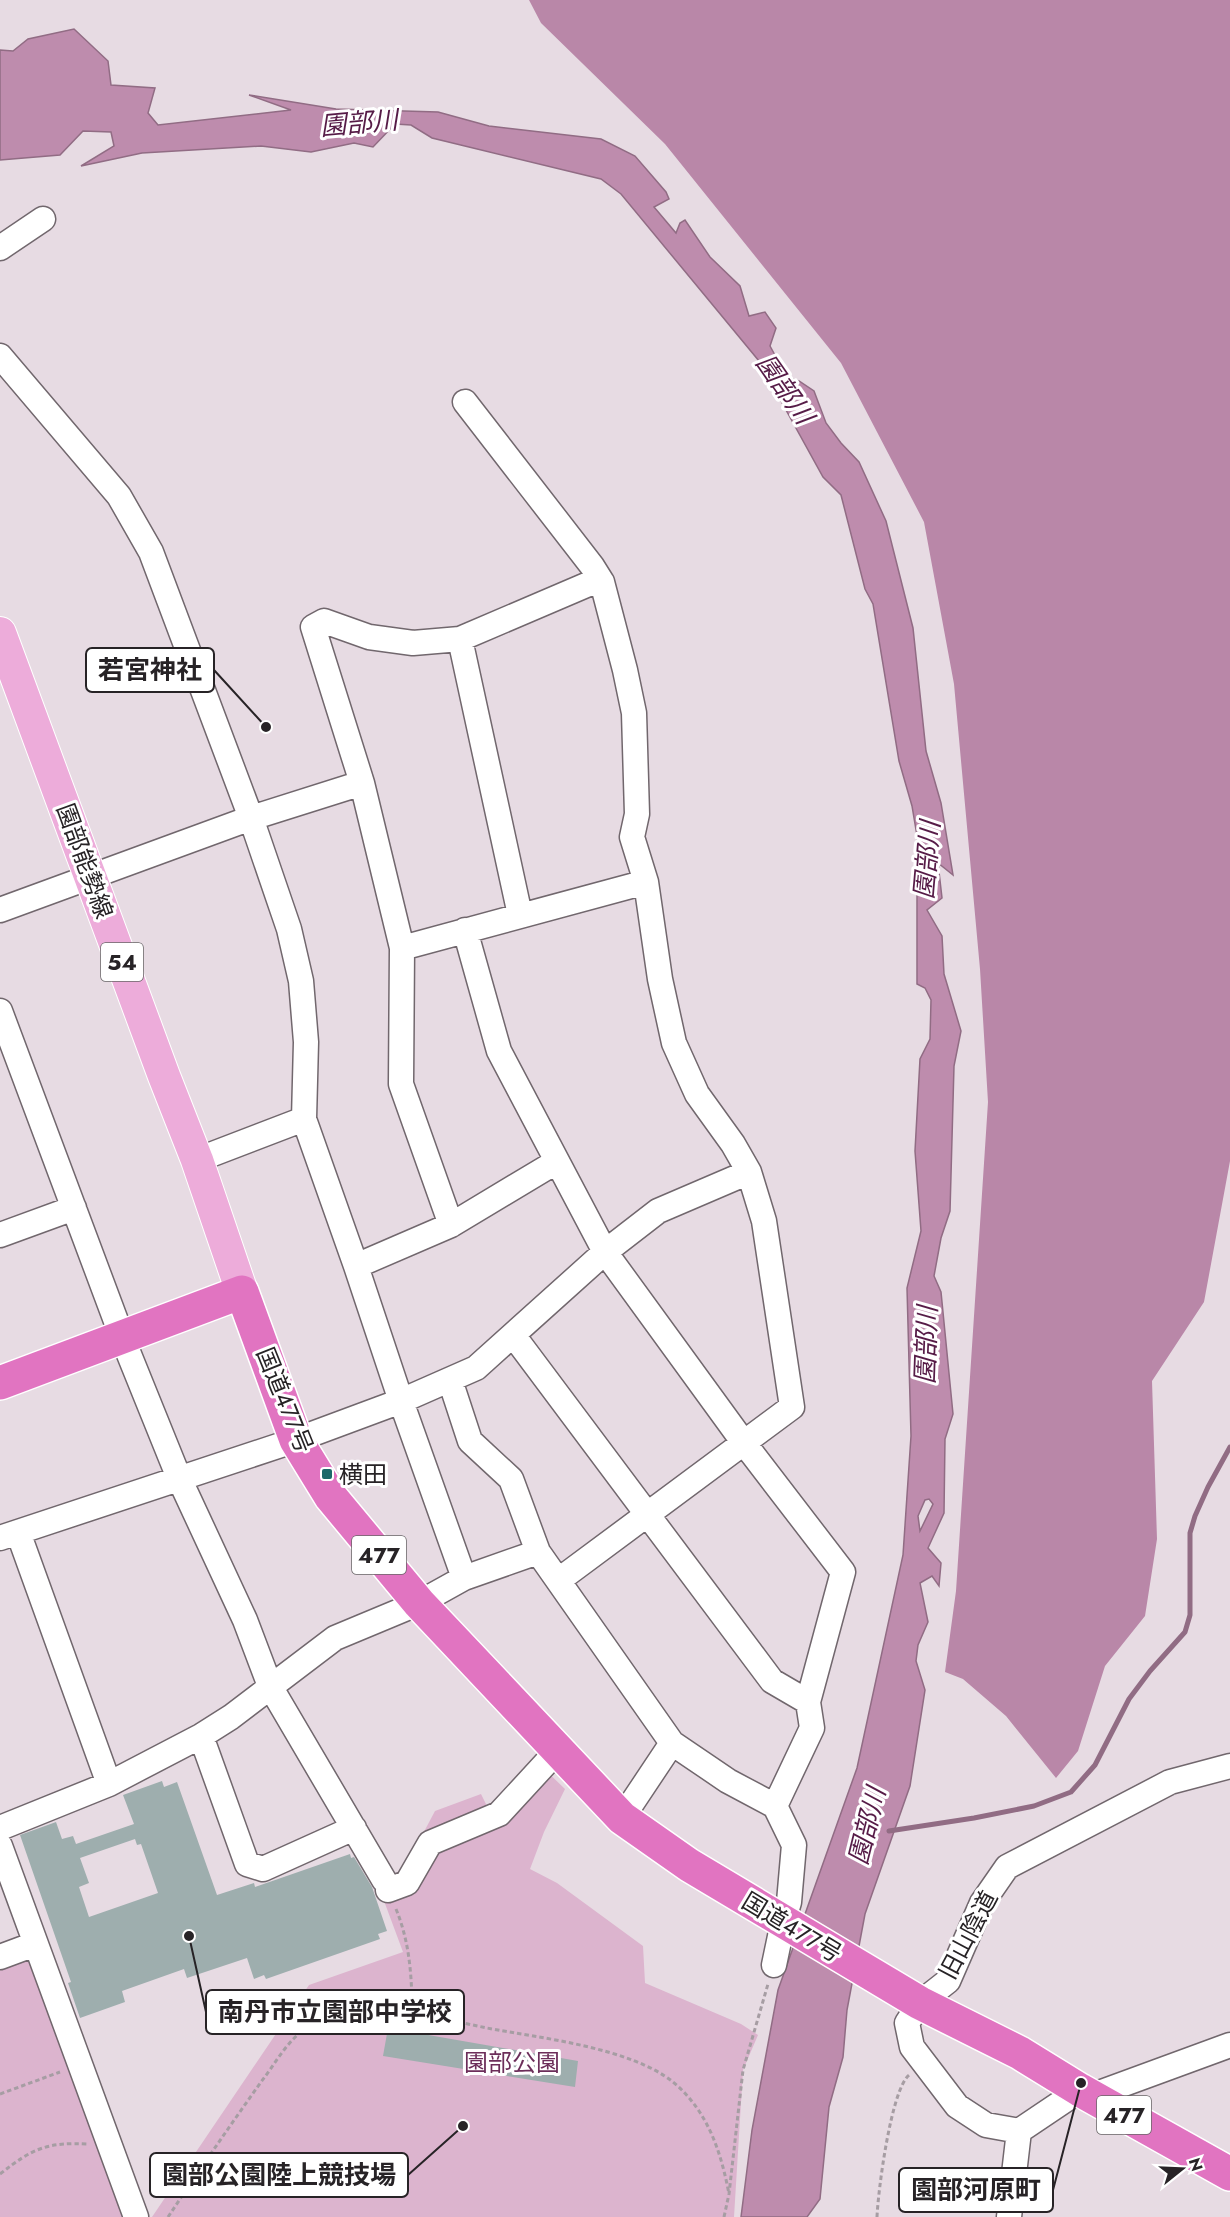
<svg xmlns="http://www.w3.org/2000/svg" width="1230" height="2217" font-family="Jost,'Noto Sans JP',sans-serif">
	<style>
		.green { fill: #dcb4ce }
		.forest { fill: #b987a8 }
		.water { fill: #be8cad; stroke: #916c84; stroke-width: 1.5; fill-rule: evenodd }
		.lines { fill: none; stroke-linecap: round; stroke-linejoin: round }
		.stream { stroke: #916c84; stroke-width: 5 }
		.building { fill: #9eaeae; fill-rule: evenodd }
		.minor-casing { stroke: #71676d; stroke-width: 27 }
		.major-casing { stroke: #fff; stroke-width: 34 }
		.highway-casing { stroke: #fff; stroke-width: 36 }
		.path { stroke: #a69da3; stroke-width: 3; stroke-dasharray: 4.5 3; stroke-linecap: butt }
		.minor { stroke: #fff; stroke-width: 24 }
		.major { stroke: #edacda; stroke-width: 32 }
		.highway { stroke: #e174c1; stroke-width: 33 }
		.poi-dot { fill: #1a6869; stroke: #fff; stroke-width: 2 }
		.labels { text-anchor: middle; dominant-baseline: central; stroke-width: 6; stroke-linejoin: round; paint-order: stroke }
		.shield { fill: #fff; stroke: #686567; stroke-width: 1.5 }
		.shield-label { font-size: 22px; font-weight: bold; fill: #272326 }
		.street-label { font-size: 24px; fill: #272326; stroke: #fff }
		.poi-label { font-size: 24px; fill: #272326; stroke: #fff; text-anchor: start }
		.park-label { font-size: 24px; fill: #6c2e5a; stroke: #fff }
		.water-label { font-size: 26px; font-style: italic; fill: #561b47; stroke: #fff }
		.leader { fill: none; stroke: #272326; stroke-width: 2 }
		.callout-dot { fill: #272326; stroke: #fff; stroke-width: 2 }
		.callout { fill: #fff; stroke: #272326; stroke-width: 2 }
		.callout-label { font-size: 26px; text-anchor: middle; font-weight: bold; fill: #272326 }
	</style>
	<rect width="100%" height="100%" fill="#e7dbe3"/>
	<path class="green" d="M 536,1761 L 565,1789 L 544,1832 L 530,1869 L 557,1883 L 643,1946 L 645,1983 L 741,2024 L 758,2035 L 743,2070 L 734,2217 L 152,2217 L 309,1985 L 403,1952 L 377,1882 L 401,1875 L 435,1811 L 481,1794 L 487,1806 L 501,1800 Z
		M 27,1954 L 129,2217 L 0,2217 L 0,1965 Z"/>
	<path class="forest" d="M 529,0 L 1230,0 L 1230,1161 L 1204,1302 L 1152,1381 L 1157,1539 L 1145,1616 L 1105,1666 L 1078,1751 L 1056,1778 L 1006,1716 L 963,1679 L 945,1672 L 956,1591 L 988,1102 L 980,969 L 954,684 L 924,522 L 841,363 L 665,144 L 541,23 Z"/>
	<path class="water" d="M 74,29 L 108,61 L 111,85 L 155,88 L 148,113 L 158,125 L 291,110 L 249,95 L 336,109 L 438,112 L 489,126 L 601,139 L 635,156 L 666,192 L 669,199 L 654,207 L 676,233 L 680,223 L 685,220 L 710,257 L 740,286 L 749,316 L 765,312 L 776,328 L 770,346 L 787,377 L 799,381 L 814,391 L 826,423 L 841,443 L 859,462 L 886,521 L 913,628 L 926,751 L 941,803 L 953,875 L 938,863 L 942,898 L 927,910 L 942,936 L 944,974 L 961,1031 L 954,1066 L 950,1211 L 941,1238 L 934,1276 L 941,1292 L 953,1414 L 945,1439 L 944,1513 L 928,1548 L 941,1563 L 939,1586 L 932,1576 L 920,1583 L 928,1622 L 918,1645 L 916,1661 L 925,1690 L 910,1786 L 865,1914 L 847,2010 L 843,2057 L 829,2107 L 820,2199 L 807,2217 L 741,2217 L 752,2130 L 778,1990 L 857,1768 L 903,1555 L 911,1436 L 907,1288 L 921,1231 L 915,1151 L 920,1059 L 930,1039 L 931,1000 L 925,988 L 917,984 L 917,836 L 912,806 L 899,761 L 873,604 L 865,589 L 841,495 L 823,477 L 759,361 L 621,194 L 601,179 L 432,138 L 411,125 L 395,124 L 373,147 L 354,143 L 311,152 L 261,146 L 142,153 L 81,166 L 114,146 L 111,132 L 83,131 L 60,155 L 0,160 L 0,50 L 13,51 L 28,39 ZM 929,1499 L 933,1504 L 920,1531 L 918,1516 L 925,1500 Z"/>
	<g class="lines">
		<path class="stream" d="M 889,1831 L 974,1818 L 1034,1806 L 1071,1792 L 1095,1765 L 1129,1699 L 1150,1671 L 1185,1632 L 1190,1615 L 1190,1533 L 1195,1516 L 1208,1487 L 1230,1447"/>
	</g>
	<path class="building" d="M 162,1781 L 164,1787 L 177,1782 L 217,1895 L 254,1883 L 255,1887 L 350,1854 L 351,1858 L 354,1857 L 372,1887 L 387,1931 L 378,1934 L 380,1939 L 266,1979 L 264,1975 L 254,1979 L 247,1958 L 187,1978 L 184,1969 L 122,1991 L 125,2002 L 80,2018 L 68,1983 L 71,1982 L 20,1835 L 56,1822 L 62,1839 L 73,1836 L 76,1844 L 134,1824 L 123,1795 ZM 135,1839 L 137,1845 L 141,1844 L 158,1893 L 89,1917 L 79,1887 L 89,1883 L 80,1858 Z
		M 388,2028 L 578,2061 L 575,2087 L 383,2056 Z"/>
	<g class="lines">
		<g class="minor-casing">
			<path id="minor" d="M 0,248 L 43,219
				M 0,356 L 119,496 L 151,552 L 251,818 L 289,929 L 301,981 L 306,1042 L 304,1119 L 356,1266 L 401,1401 L 464,1578
				M 465,402 L 592,566 L 602,582 L 625,670 L 634,713 L 637,814 L 632,837 L 646,882 L 660,979 L 674,1043 L 697,1094 L 733,1144 L 749,1172 L 764,1221 L 792,1407 L 559,1580
				M 460,639 L 520,915
				M 0,910 L 251,818 L 362,783
				M 465,930 L 499,1051 L 605,1252 L 744,1443 L 843,1572 L 808,1702 L 812,1728 L 775,1806
				M 402,948 L 646,882
				M 0,1011 L 122,1337 L 179,1478 L 245,1620 L 270,1686 L 384,1880
				M 197,1160 L 304,1119
				M 451,1225 L 401,1084 L 402,948 L 362,783 L 313,627 L 324,621 L 369,637 L 413,643 L 460,639 L 591,583 L 602,582
				M 0,1235 L 74,1208
				M 356,1266 L 451,1225 L 556,1162
				M 513,1335 L 772,1681 L 808,1702
				M 450,1380 L 470,1441 L 511,1479 L 538,1552 L 672,1743 L 728,1781 L 775,1806 L 794,1845 L 789,1902 L 783,1922 L 774,1965
				M 18,1532 L 109,1784
				M 0,1538 L 296,1440 L 401,1401 L 476,1368 L 605,1252 L 658,1211 L 749,1172
				M 201,1736 L 247,1864 L 263,1869 L 354,1828
				M 622,1818 L 672,1743
				M 0,1828 L 109,1784 L 201,1736 L 231,1717 L 335,1638 L 419,1603 L 464,1578 L 538,1552
				M 0,1846 L 136,2217
				M 388,1890 L 407,1883 L 430,1843 L 499,1814 L 558,1750
				M 0,1957 L 35,1944
				M 1091,2096 L 1230,2045
				M 1019,2131 L 986,2125 L 957,2106 L 912,2047 L 907,2023 L 920,2003 L 948,1981 L 982,1903 L 1007,1867 L 1170,1782 L 1230,1766
				M 1019,2131 L 1080,2090
				M 1009,2217 L 1019,2131"/>
		</g>
		<g class="major-casing">
			<path id="major" d="M 0,633 L 164,1076 L 197,1160 L 242,1292"/>
		</g>
		<g class="highway-casing">
			<path id="highway" d="M 0,1383 L 242,1292 L 296,1440 L 331,1497 L 419,1603 L 622,1818 L 689,1865 L 920,2003 L 1020,2053 L 1080,2090 L 1230,2174"/>
		</g>
		<path class="path" d="M 396,1909 C 410,1943 412,1978 412,2014
			M 0,2094 L 60,2072
			M 0,2174 C 33,2148 47,2142 89,2144
			M 168,2217 C 198,2172 229,2127 261,2082 C 275,2064 288,2039 308,2027 C 337,2010 378,2012 411,2014 C 436,2016 462,2023 487,2028 C 541,2038 631,2048 673,2082 C 708,2111 721,2152 729,2194
			M 724,2217 L 729,2194 L 743,2070 L 768,1984
			M 877,2217 C 878,2191 891,2090 909,2075"/>
		<use href="#minor" class="minor"/>
		<use href="#major" class="major"/>
		<use href="#highway" class="highway"/>
	</g>
	<rect class="poi-dot" x="321" y="1468" width="12" height="12" rx="3"/>
	<g class="labels">
		<g class="shield">
			<rect x="101" y="943" width="42" height="38" rx="4.5"/>
			<rect x="352" y="1536" width="54" height="38" rx="4.5"/>
			<rect x="1097" y="2096" width="54" height="38" rx="4.5"/>
		</g>
		<g class="shield-label">
			<text x="122" y="962">54</text>
			<text x="379" y="1555">477</text>
			<text x="1124" y="2115">477</text>
		</g>
		<g class="street-label">
			<text transform="translate(85 861) rotate(70)">園部能勢線</text>
			<text transform="translate(285 1400) rotate(68)">国道477号</text>
			<text transform="translate(792 1927) rotate(31)">国道477号</text>
			<text transform="translate(968 1935) rotate(-62)">旧山陰道</text>
		</g>
		<g class="poi-label">
			<text x="339" y="1474">横田</text>
		</g>
		<g class="park-label">
			<text x="512" y="2062">園部公園</text>
		</g>
		<g class="water-label">
			<text transform="translate(359 123) rotate(-5)">園部川</text>
			<text transform="translate(785 389) rotate(55)">園部川</text>
			<text transform="translate(927 860) rotate(-85)">園部川</text>
			<text transform="translate(926 1345) rotate(-88)">園部川</text>
			<text transform="translate(867 1826) rotate(-76)">園部川</text>
		</g>
	</g>
	<path class="leader" d="M266 727L214 670M189 1936L206 2012M463 2126L408 2175M1081 2083L1053 2190"/>
	<g class="callout-dot">
		<circle cx="266" cy="727" r="6"/>
		<circle cx="189" cy="1936" r="6"/>
		<circle cx="463" cy="2126" r="6"/>
		<circle cx="1081" cy="2083" r="6"/>
	</g>
	<g class="callout">
		<rect x="86" y="648" width="128" height="44" rx="6"/>
		<rect x="206" y="1990" width="258" height="44" rx="6"/>
		<rect x="150" y="2153" width="258" height="44" rx="6"/>
		<rect x="899" y="2168" width="154" height="44" rx="6"/>
	</g>
	<g class="callout-label">
		<text x="150" y="679">若宮神社</text>
		<text x="335" y="2021">南丹市立園部中学校</text>
		<text x="279" y="2184">園部公園陸上競技場</text>
		<text x="976" y="2199">園部河原町</text>
	</g>
	<g transform="translate(1182 2169) rotate(72)" stroke="#ffffff" stroke-width="4.5" paint-order="stroke">
	<path d="M0-4.5L10 22L0 15L-10 22Z" fill="#272326"/>
	<text y="-9" font-size="16" font-weight="bold" text-anchor="middle" fill="#272326">N</text>
	</g>
</svg>
